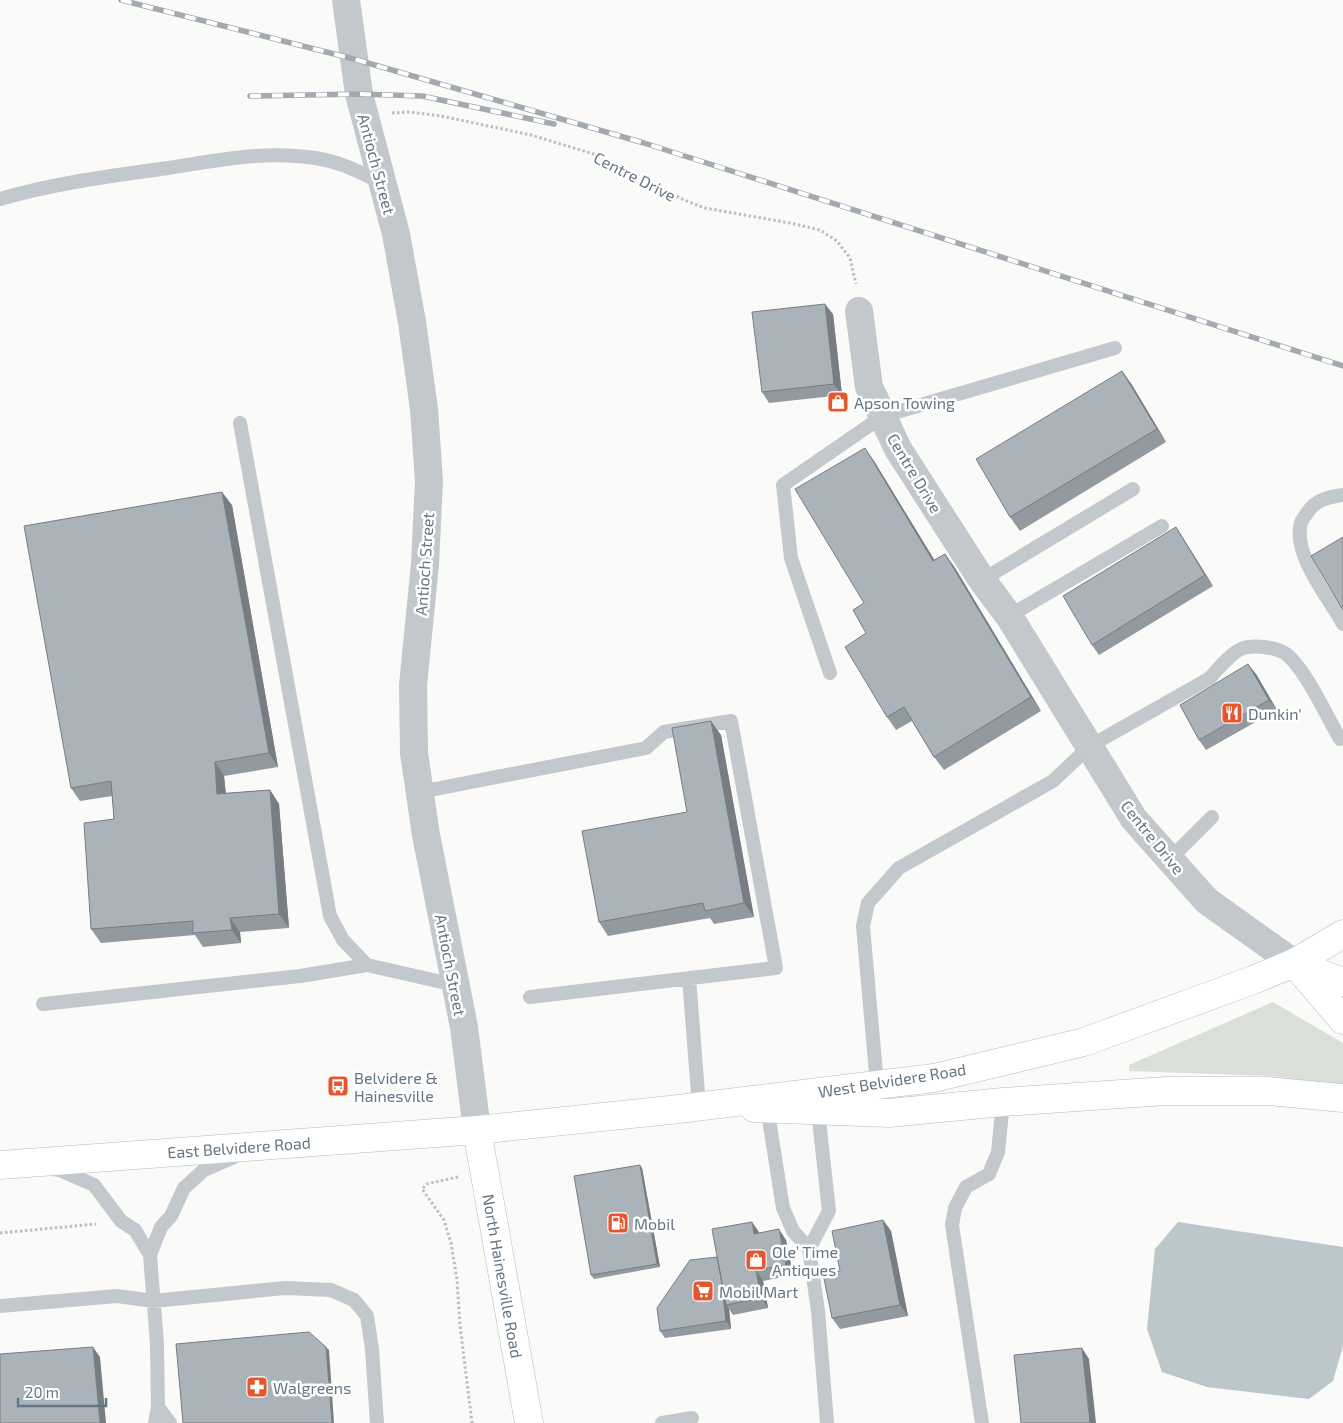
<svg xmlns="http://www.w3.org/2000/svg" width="1343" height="1423" font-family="'Exo 2',sans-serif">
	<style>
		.green { fill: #dadfd7 }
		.water { fill: #bbc7cb }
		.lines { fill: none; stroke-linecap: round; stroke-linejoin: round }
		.secondary-casing { stroke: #b3babf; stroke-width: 29 }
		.primary-casing { stroke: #b5babe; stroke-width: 29 }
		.path { stroke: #bbbfc2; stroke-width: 3; stroke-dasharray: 2.5 2.5; stroke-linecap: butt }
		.service { stroke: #c3c8cc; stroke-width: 14 }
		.minor { stroke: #c3c8cc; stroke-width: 28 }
		.secondary { stroke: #fff; stroke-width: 28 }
		.primary { stroke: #fff; stroke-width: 28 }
		.rail-casing { stroke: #a2aab0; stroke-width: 5.5 }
		.rail { stroke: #fff; stroke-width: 4; stroke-dasharray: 11; stroke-linecap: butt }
		.wall { fill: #929a9f }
		.shaded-wall { fill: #777d82 }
		.building { fill: #aab3b9; stroke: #777d82 }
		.labels { text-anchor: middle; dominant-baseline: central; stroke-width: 5; stroke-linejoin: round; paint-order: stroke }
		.street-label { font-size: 16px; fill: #657683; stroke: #fff }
		.poi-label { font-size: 16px; fill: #657683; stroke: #fff; text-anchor: start }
	</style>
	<rect width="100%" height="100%" fill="#fafaf8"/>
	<path class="green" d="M 1273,1002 L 1343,1043 L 1343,1084 L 1272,1076 L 1129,1071 L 1129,1065 Z"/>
	<path class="water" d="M 1178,1222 L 1343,1247 L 1343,1346 L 1333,1381 L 1309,1399 L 1207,1387 L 1162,1372 L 1147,1329 L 1155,1249 Z"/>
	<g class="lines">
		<g class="secondary-casing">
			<path id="secondary" d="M 1294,963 L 1343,1020
				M 1297,965 L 1343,982
				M 754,1108 L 889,1113 L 1003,1102 L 1166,1091 L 1268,1091 L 1343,1098
				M 477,1130 L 529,1423"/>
		</g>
		<g class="primary-casing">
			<path id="primary" d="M 0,1165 L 477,1130 L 670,1110 L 934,1078 L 1084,1042 L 1253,980 L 1294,963 L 1343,934"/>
		</g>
		<path class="path" d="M 392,113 L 409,112 L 441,116 L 531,135 L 600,156 L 684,200 L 705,208 L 790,223 L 820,230 L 837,241 L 850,258 L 856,284
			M 458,1177 L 427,1184 L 422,1189 L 444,1220 L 451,1243 L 457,1280 L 460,1325 L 472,1423
			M 0,1233 L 96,1224"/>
		<path class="service" d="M 0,199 C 55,183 111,176 168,168 C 214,161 261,151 307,157 C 337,160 356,170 382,183
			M 240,423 L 330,916 L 343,940 L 367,965
			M 1343,495 C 1328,497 1315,500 1307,513 C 1305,516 1302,520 1301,523 C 1292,554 1329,598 1343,624
			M 982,580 L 1133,489
			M 1009,616 L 1162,526
			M 830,673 L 791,558 L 783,485 L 883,416 L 1115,348
			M 420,792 L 646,748 L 664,732 L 731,721 L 776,968 L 530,997
			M 1169,860 L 1212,817
			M 689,978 L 699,1106
			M 43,1004 L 300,976 L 367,965 L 455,985
			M 877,1085 L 863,926 L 868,903 L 899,868 L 1053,781 L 1090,746 L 1210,678 C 1218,669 1230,654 1241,649 C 1252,644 1277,647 1286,654 C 1305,668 1327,717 1340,739
			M 767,1107 L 783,1208 L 793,1231 L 809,1249 L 818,1311 L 827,1423
			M 51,1169 L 60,1170 L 94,1185 L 121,1221 L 135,1230 L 150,1255
			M 809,1249 L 829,1211 L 818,1111
			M 0,1306 L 117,1296 L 153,1301 L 285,1288 L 331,1290 L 354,1300 L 367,1316 L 372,1349 L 377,1423
			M 158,1407 L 170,1423
			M 155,1423 L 158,1407 L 157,1344 L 150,1255 L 161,1227 L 171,1216 L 184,1188 L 204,1170 L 236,1156
			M 662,1423 L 692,1418
			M 982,1423 L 952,1225 L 955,1208 L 966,1187 L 989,1174 L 998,1152 L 1003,1102"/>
		<path class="minor" d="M 346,0 L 359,94 L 396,234 L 412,322 L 424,409 L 429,481 L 425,564 L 413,685 L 414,753 L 426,835 L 464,1027 L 477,1130
			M 859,311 L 869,387 L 898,449 L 982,580 L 1009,616 L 1134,819 L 1207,901 L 1294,963"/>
		<use href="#secondary" class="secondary"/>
		<use href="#primary" class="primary"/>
		<g class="rail-casing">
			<path id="rail" d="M 121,0 L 354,59 L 644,143 L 1343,366
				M 250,96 L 359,94 L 422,96 L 554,124"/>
		</g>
		<use href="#rail" class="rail"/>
	</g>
	<path class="wall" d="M 833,314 L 842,395 L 769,403 L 762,392 Z
		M 1122,371 L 1132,385 L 1166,442 L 1020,531 L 1010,517 Z
		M 874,461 L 934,560 L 945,554 L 955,568 L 1041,711 L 944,770 L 934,757 L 912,721 L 896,730 L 887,717 L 866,633 L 864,603 Z
		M 232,505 L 278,767 L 224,776 L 226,793 L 270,790 L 279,804 L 289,928 L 240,932 L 241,943 L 203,947 L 195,935 L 101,943 L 91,929 L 114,819 L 112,796 L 80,801 L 71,788 Z
		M 1176,527 L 1183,538 L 1213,586 L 1099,655 L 1092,645 Z
		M 1256,674 L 1277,710 L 1206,750 L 1199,740 Z
		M 721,735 L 754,917 L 714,924 L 710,918 L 608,936 L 599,922 L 687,812 Z
		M 642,1168 L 660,1267 L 594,1279 L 591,1275 Z
		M 883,1220 L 891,1231 L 908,1316 L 840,1329 L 832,1318 L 840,1271 Z
		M 759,1233 L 786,1240 L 793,1275 L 763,1281 L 768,1308 L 733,1315 L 729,1309 L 731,1329 L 665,1338 L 660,1331 L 717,1257 Z"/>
	<path class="shaded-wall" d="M 825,304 L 833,314 L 842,395 L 834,384 Z
		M 1122,371 L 1132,385 L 1166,442 L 1157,429 Z
		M 865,448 L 874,461 L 943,574 L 933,561 Z
		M 222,492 L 232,505 L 278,767 L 269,753 Z
		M 1176,527 L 1183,538 L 1213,586 L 1205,575 Z
		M 945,554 L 955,568 L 1041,711 L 1031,697 Z
		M 1248,664 L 1256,674 L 1277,710 L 1269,700 Z
		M 711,721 L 721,735 L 754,917 L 744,903 Z
		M 215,762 L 224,776 L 227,808 L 217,794 Z
		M 270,790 L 279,804 L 289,928 L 279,914 Z
		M 230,918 L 240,932 L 241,943 L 232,930 Z
		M 640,1165 L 642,1168 L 660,1267 L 657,1264 Z
		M 883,1220 L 891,1231 L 908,1316 L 900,1305 Z
		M 752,1222 L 759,1232 L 761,1244 L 754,1234 Z
		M 779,1229 L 786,1240 L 793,1275 L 786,1265 Z
		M 718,1257 L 726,1305 L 729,1309 L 731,1329 L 726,1321 Z
		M 756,1270 L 763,1281 L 768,1308 L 761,1298 Z
		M 93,1347 L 100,1357 L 106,1423 L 100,1423 Z
		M 326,1347 L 329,1350 L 334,1423 L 332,1423 Z
		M 1082,1348 L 1089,1359 L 1096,1423 L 1090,1423 Z"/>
	<path class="building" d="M 825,304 L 834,384 L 762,392 L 752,312 Z
		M 1122,371 L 1157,429 L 1010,517 L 976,459 Z
		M 865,448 L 933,561 L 945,554 L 1031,697 L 934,757 L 904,707 L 887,717 L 845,647 L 866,633 L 853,610 L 864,603 L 795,489 Z
		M 222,492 L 269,753 L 215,762 L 217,794 L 270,790 L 279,914 L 230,918 L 232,930 L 193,933 L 193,921 L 91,929 L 84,823 L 114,819 L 111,781 L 71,788 L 24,526 Z
		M 1176,527 L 1205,575 L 1092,645 L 1063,596 Z
		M 1343,537 L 1343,610 L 1311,556 Z
		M 1248,664 L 1269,700 L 1199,740 L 1180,705 Z
		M 711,721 L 744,903 L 705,911 L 703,903 L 599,922 L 582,831 L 687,812 L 672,728 Z
		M 640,1165 L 657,1264 L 591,1275 L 574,1176 Z
		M 883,1220 L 900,1305 L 832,1318 L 823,1274 L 840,1271 L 832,1231 Z
		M 752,1222 L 754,1234 L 779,1229 L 786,1265 L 756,1270 L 761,1298 L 726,1305 L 712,1229 Z
		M 717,1257 L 721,1278 L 726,1321 L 660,1331 L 657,1308 L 690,1260 Z
		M 309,1332 L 326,1347 L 332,1423 L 183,1423 L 176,1344 Z
		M 93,1347 L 100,1423 L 0,1423 L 0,1354 Z
		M 1082,1348 L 1090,1423 L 1021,1423 L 1014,1355 Z"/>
	<defs>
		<g id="shop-square" transform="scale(1.125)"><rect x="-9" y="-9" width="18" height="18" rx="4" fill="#e4572e" stroke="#fff"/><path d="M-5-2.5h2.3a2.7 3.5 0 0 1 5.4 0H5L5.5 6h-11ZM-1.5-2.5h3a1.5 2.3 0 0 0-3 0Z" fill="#fff"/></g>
		<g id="restaurant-square" transform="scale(1.125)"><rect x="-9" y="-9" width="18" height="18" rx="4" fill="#e4572e" stroke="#fff"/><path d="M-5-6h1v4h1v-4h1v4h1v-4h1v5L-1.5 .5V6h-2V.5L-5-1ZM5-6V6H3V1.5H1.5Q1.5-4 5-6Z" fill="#fff"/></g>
		<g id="bus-square" transform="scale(1.125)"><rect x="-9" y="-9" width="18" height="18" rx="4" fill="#e4572e" stroke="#fff"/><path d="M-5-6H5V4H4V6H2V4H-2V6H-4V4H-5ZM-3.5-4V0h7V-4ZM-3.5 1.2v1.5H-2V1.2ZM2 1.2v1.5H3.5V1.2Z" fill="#fff"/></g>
		<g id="fuel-square" transform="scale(1.125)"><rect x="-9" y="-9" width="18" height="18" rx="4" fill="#e4572e" stroke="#fff"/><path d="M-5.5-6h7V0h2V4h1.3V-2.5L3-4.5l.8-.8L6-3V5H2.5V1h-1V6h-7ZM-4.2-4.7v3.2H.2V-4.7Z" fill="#fff"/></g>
		<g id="supermarket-square" transform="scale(1.125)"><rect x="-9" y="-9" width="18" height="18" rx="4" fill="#e4572e" stroke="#fff"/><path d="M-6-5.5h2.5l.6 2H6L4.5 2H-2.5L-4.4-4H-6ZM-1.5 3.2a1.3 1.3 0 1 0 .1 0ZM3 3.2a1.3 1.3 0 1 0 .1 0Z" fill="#fff"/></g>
		<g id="pharmacy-square" transform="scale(1.125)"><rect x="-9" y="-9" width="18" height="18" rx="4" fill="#e4572e" stroke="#fff"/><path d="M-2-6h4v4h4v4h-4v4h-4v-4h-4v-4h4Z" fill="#fff"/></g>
	</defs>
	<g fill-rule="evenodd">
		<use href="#shop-square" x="838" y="402"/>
		<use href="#restaurant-square" x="1232" y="713"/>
		<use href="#bus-square" x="338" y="1086"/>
		<use href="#fuel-square" x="618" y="1223"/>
		<use href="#shop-square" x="756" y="1260"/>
		<use href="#supermarket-square" x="703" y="1291"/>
		<use href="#pharmacy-square" x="257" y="1387"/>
	</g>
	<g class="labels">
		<g class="street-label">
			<text transform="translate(377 164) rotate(75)">Antioch Street</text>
			<text transform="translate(635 176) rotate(27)">Centre Drive</text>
			<text transform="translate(915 473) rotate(59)">Centre Drive</text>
			<text transform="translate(424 564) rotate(-86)">Antioch Street</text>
			<text transform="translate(1153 837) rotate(51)">Centre Drive</text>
			<text transform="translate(451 965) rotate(79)">Antioch Street</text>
			<text transform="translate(892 1080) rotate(-9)">West Belvidere Road</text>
			<text transform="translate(239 1147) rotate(-4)">East Belvidere Road</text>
			<text transform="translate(503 1276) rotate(80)">North Hainesville Road</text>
		</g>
		<g class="poi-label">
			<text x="854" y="402">Apson Towing</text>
			<text x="1248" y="713">Dunkin'</text>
			<text x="354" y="1077">Belvidere &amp;<tspan x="354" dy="18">Hainesville</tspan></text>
			<text x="634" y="1223">Mobil</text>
			<text x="772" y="1251">Ole’ Time<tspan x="772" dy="18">Antiques</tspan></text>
			<text x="719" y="1291">Mobil Mart</text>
			<text x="273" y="1387">Walgreens</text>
		</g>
	</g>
	<path d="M18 1398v8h88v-8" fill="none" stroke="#657683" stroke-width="2.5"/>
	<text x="25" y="1398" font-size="15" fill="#657683" stroke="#ffffff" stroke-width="4" paint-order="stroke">20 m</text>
</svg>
